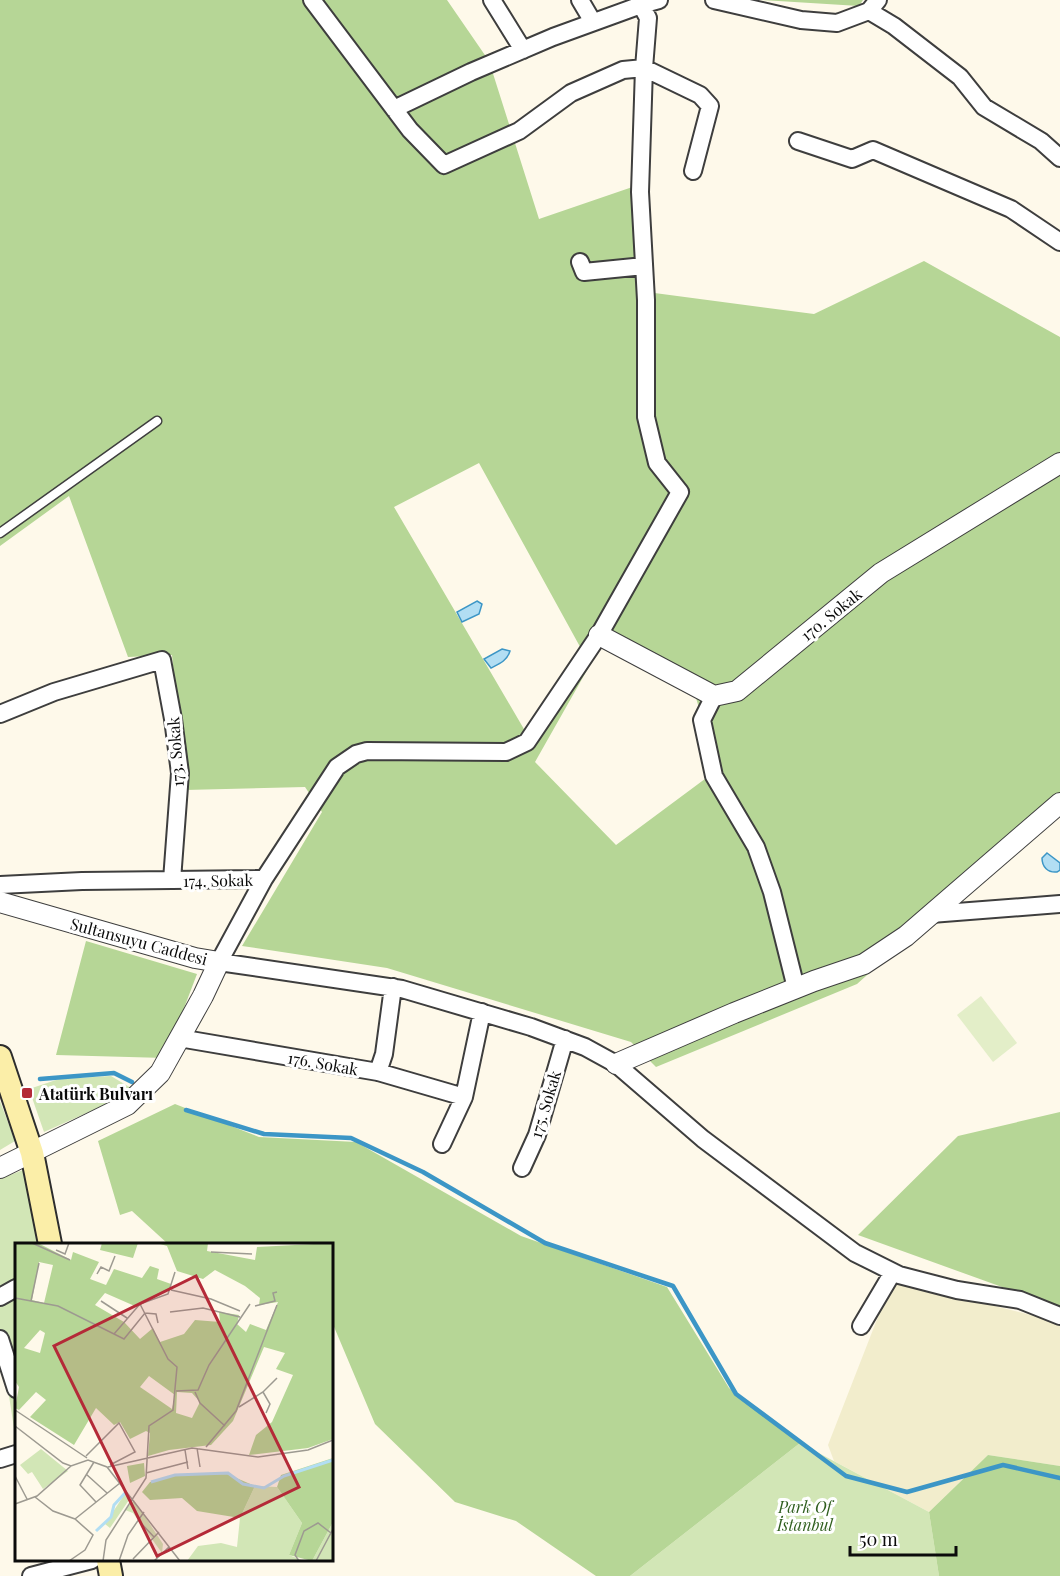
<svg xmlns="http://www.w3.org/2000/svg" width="1060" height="1576" font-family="'Playfair Display',serif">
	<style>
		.farmland { fill: #f2edcc }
		.green { fill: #d2e6b6 }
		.forest { fill: #b6d696; fill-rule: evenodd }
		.pitch { fill: #e3eec8 }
		.water { fill: #b2def3; stroke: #3c96c6; stroke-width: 1.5 }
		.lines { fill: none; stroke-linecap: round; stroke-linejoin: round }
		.stream { stroke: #3c96c6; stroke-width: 4.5 }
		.service-casing { stroke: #3e3e3e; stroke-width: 11 }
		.minor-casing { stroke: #3e3e3e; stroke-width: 20 }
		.tertiary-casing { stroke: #3e3e3e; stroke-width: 22 }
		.secondary-casing { stroke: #2d2d2d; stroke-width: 26 }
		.service { stroke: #fff; stroke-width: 8 }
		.minor { stroke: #fff; stroke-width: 16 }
		.tertiary { stroke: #fff; stroke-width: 20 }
		.secondary { stroke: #fbeea8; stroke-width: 22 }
		.poi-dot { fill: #b42a38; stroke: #fff; stroke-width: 2 }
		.labels { text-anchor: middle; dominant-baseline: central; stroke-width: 6; stroke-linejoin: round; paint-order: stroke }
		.street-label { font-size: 16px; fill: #0b0b0b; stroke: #fff }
		.poi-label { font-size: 16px; font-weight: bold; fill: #0b0b0b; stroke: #fff; text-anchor: start }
		.park-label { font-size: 16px; font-style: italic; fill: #305f1f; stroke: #fff }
		.inset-river { fill: none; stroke: #b2def3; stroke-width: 3 }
		.inset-road { fill: none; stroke: #9d9a91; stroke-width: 1.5 }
		.view { fill: #b42a38; fill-opacity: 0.15; stroke: #b42a38; stroke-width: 3 }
		.inset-edge { fill: none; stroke: #0b0b0b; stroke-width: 3 }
	</style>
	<rect width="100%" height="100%" fill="#fef9ea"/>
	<path class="farmland" d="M 892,1281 L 1039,1317 L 1060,1326 L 1060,1466 L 988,1455 L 929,1512 L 834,1461 L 828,1445 Z"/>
	<path class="green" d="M 111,1076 L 136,1091 L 44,1132 L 29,1089 L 59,1079 Z
		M 0,1101 L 15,1141 L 0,1150 Z
		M 28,1168 L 43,1244 L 16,1244 L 16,1441 L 0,1338 L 0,1179 Z
		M 800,1443 L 929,1512 L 939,1576 L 630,1576 Z"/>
	<path class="forest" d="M 0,0 L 447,0 L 489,61 L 539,219 L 647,182 L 647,292 L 814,314 L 924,261 L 1060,337 L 1060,803 L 857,984 L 656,1067 L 631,1042 L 387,968 L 242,946 L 322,812 L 305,787 L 185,790 L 172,655 L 128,657 L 69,496 L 0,546 ZM 479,463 L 584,654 L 528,736 L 394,507 ZM 603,642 L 694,691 L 717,770 L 616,845 L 535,762 Z
		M 761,0 L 863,0 L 859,6 Z
		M 86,941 L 197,974 L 165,1058 L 56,1055 Z
		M 175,1104 L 259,1137 L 356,1142 L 521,1236 L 667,1287 L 729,1388 L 800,1443 L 630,1576 L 596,1576 L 516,1521 L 455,1502 L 375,1424 L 332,1322 L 332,1244 L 168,1244 L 132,1211 L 120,1215 L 98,1141 Z
		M 1060,1112 L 1060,1308 L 858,1235 L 958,1136 Z
		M 988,1455 L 1060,1466 L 1060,1576 L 939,1576 L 929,1512 Z"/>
	<path class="pitch" d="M 981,996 L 1017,1043 L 993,1062 L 957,1015 Z"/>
	<path class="water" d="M 477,601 L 482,604 L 479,614 L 462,622 L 457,612 Z
		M 502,649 L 510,651 C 507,661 499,664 491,668 L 484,659 Z
		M 1047,853 L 1060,863 L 1060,870 L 1057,872 C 1048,873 1042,867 1042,858 Z"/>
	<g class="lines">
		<path class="stream" d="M 40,1079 L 114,1073 L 132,1082
			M 186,1110 L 264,1134 L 351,1138 L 423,1172 L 545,1243 L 673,1286 L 736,1394 L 846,1476 L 907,1492 L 1003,1465 L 1060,1478"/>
		<g class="service-casing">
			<path id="service" d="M 0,533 L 157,421"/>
		</g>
		<g class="minor-casing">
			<path id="minor" d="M 312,0 L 410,130 L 444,165 L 519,131 L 571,93 L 623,70 L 644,68 L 700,95 L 710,106 L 693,171
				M 492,0 L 523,50
				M 580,0 L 593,22
				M 714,0 L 801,20 L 837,23 L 869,11 L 878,0
				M 641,5 L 659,0
				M 869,11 L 894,26 L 960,77 L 984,107 L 1041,141 L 1060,158
				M 394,109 L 471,72 L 553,37 L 641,5 L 648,18 L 644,68 L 640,192 L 646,300 L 646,417 L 657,463 L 680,492 L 599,635 L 527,742 L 506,752 L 367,751 L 356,754 L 337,767 L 264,879 L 219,962 L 402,989 L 531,1027 L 585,1047 L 616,1064 L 703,1139 L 855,1253 L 899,1275 L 957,1290 L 1020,1300 L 1060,1316
				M 798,141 L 852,159 L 873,150 L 1011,209 L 1060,242
				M 580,262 L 584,272 L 644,266
				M 714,696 L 702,720 L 714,776 L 756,847 L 772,892 L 796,988
				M 0,714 L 54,692 L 162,660 L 173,719 L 180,773 L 172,880 L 82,881 L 0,885
				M 172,880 L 264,879
				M 931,914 L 1060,904
				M 179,1038 L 378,1072 L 464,1097
				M 378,1072 L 384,1054 L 393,987
				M 442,1144 L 464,1097 L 482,1012
				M 522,1168 L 537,1135 L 565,1039
				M 0,1297 L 16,1288
				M 861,1326 L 893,1272
				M 0,1339 L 16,1389
				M 0,1459 L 16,1454
				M 31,1576 L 92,1560"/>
		</g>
		<g class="tertiary-casing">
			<path id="tertiary" d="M 599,635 L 714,696 L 737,691 L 881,573 L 1060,463
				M 0,902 L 195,958 L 219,962 L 203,996 L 160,1073 L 127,1105 L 0,1168
				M 616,1064 L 734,1013 L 814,981 L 864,964 L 906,936 L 1060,803"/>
		</g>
		<g class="secondary-casing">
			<path id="secondary" d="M 0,1057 L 32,1153 L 50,1244
				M 108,1560 L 111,1576"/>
		</g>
		<use href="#service" class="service"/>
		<use href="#minor" class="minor"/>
		<use href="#tertiary" class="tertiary"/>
		<use href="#secondary" class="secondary"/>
	</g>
	<rect class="poi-dot" x="21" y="1087" width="12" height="12" rx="3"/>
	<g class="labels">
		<g class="street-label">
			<text transform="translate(831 614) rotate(-39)">170. Sokak</text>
			<text transform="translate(175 752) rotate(-94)">173. Sokak</text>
			<text transform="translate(218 880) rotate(-1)">174. Sokak</text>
			<text transform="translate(139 941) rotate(15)">Sultansuyu Caddesi</text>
			<text transform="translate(323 1063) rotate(10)">176. Sokak</text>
			<text transform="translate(545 1104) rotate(-73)">175. Sokak</text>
		</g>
		<g class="poi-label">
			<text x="39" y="1093">Atatürk Bulvarı</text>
		</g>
		<g class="park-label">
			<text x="805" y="1506">Park Of<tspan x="805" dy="18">İstanbul</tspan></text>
		</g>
	</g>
	<g transform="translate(15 1243)">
		<rect width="318" height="318" fill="#fef9ea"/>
		<path d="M 26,206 L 53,228 L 28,246 L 17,229 L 13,231 L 5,222 ZM 240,243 L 262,244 L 287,280 L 274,312 L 289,318 L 172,318 L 183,303 L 206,300 L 222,304 L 225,275 ZM 111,249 L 116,254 L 95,285 L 90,281 ZM 119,257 L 148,301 L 147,310 L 118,270 L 110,267 ZM 318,279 L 318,318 L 297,318 Z" fill="#d2e6b6"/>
		<path d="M 0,0 L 23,0 L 56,17 L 58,9 L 84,19 L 75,36 L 91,42 L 99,26 L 127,35 L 135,23 L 144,26 L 142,36 L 156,41 L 154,47 L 122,64 L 90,50 L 80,62 L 109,79 L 125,96 L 138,85 L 145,99 L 169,91 L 180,77 L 205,79 L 204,69 L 224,72 L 222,81 L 231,89 L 235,81 L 251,87 L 263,59 L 244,62 L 245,55 L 230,43 L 200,27 L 188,36 L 162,28 L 152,3 L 142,0 L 193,0 L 192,8 L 240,17 L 242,4 L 318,0 L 318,196 L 293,205 L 234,212 L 241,192 L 257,179 L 278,132 L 261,126 L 270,110 L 249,104 L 218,178 L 196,202 L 154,207 L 133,213 L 135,190 L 131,188 L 115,196 L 105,179 L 99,182 L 81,165 L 59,202 L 15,174 L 31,157 L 21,149 L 4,167 L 0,165 L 4,144 L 0,138 ZM 24,19 L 38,22 L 29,60 L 17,57 ZM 25,87 L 30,90 L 25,110 L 9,105 ZM 134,133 L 160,152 L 157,166 L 125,144 ZM 162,149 L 177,150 L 185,159 L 177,175 L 161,170 ZM 87,0 L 123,0 L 118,15 L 85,7 ZM 318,215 L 318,279 L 297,318 L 274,312 L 287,280 L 262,244 L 266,232 ZM 129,220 L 130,233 L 115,240 L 112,223 ZM 212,231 L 240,243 L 225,275 L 182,268 L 167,255 L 135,257 L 127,249 L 135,239 L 161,232 Z" fill="#b6d696" fill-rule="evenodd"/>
		<path class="inset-river" d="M 136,239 L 160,232 L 213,230 L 228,241 L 249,245 L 269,233 L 318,217M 81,288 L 96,274 L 99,262 L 110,250"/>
		<path class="inset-road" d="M 17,0 L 55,17M 41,7 L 50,11 L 54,0M 196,9 L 237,11M 82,31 L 86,24 L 94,28 L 100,13M 156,47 L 196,56 L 225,68M 0,55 L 43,63 L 109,96 L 130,70 L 141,71 L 143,80M 16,58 L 24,20M 86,58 L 112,75M 125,61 L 153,51 L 160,29M 240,63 L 260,58 L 258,50 L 262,49M 155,69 L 188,65 L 225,74M 161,148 L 183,147 L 194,122 L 235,61M 180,149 L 185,160 L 210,183M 248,149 L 255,161 L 251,170M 224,164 L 248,149 L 262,135M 0,167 L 72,215M 0,183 L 48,220 L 56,223 L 73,217 L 92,224 L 165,318M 191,204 L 221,168 L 262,62M 182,205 L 185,224M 170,207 L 173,226M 71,213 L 104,180 L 120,209 L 95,222M 79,219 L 65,242 L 81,259M 93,224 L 177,205 L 243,214 L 293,207 L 318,197M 131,230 L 173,219M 71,231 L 92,250M 0,233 L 12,256M 20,254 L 38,268 L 60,276 L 78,292 L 70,307 L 54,318M 0,261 L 22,253 L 56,223M 60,276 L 105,240M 123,277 L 139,294M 118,316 L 144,289M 88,318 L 91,297 L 131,235 L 134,183 L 158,167 L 162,124 L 153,116 L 125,61 L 99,91M 104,318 L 113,292 L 129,269M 139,318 L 154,304M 284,318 L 280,312 L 289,288 L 303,280 L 316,290M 301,318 L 318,286"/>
		<path class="view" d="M 181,33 L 284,244 L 142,313 L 39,103 Z"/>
		<rect width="318" height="318" class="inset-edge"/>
	</g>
	<path d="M850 1546v9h106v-9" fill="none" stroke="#0b0b0b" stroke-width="3"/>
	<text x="859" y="1546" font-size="18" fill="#0b0b0b" stroke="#ffffff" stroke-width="4.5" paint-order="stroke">50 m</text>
</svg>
